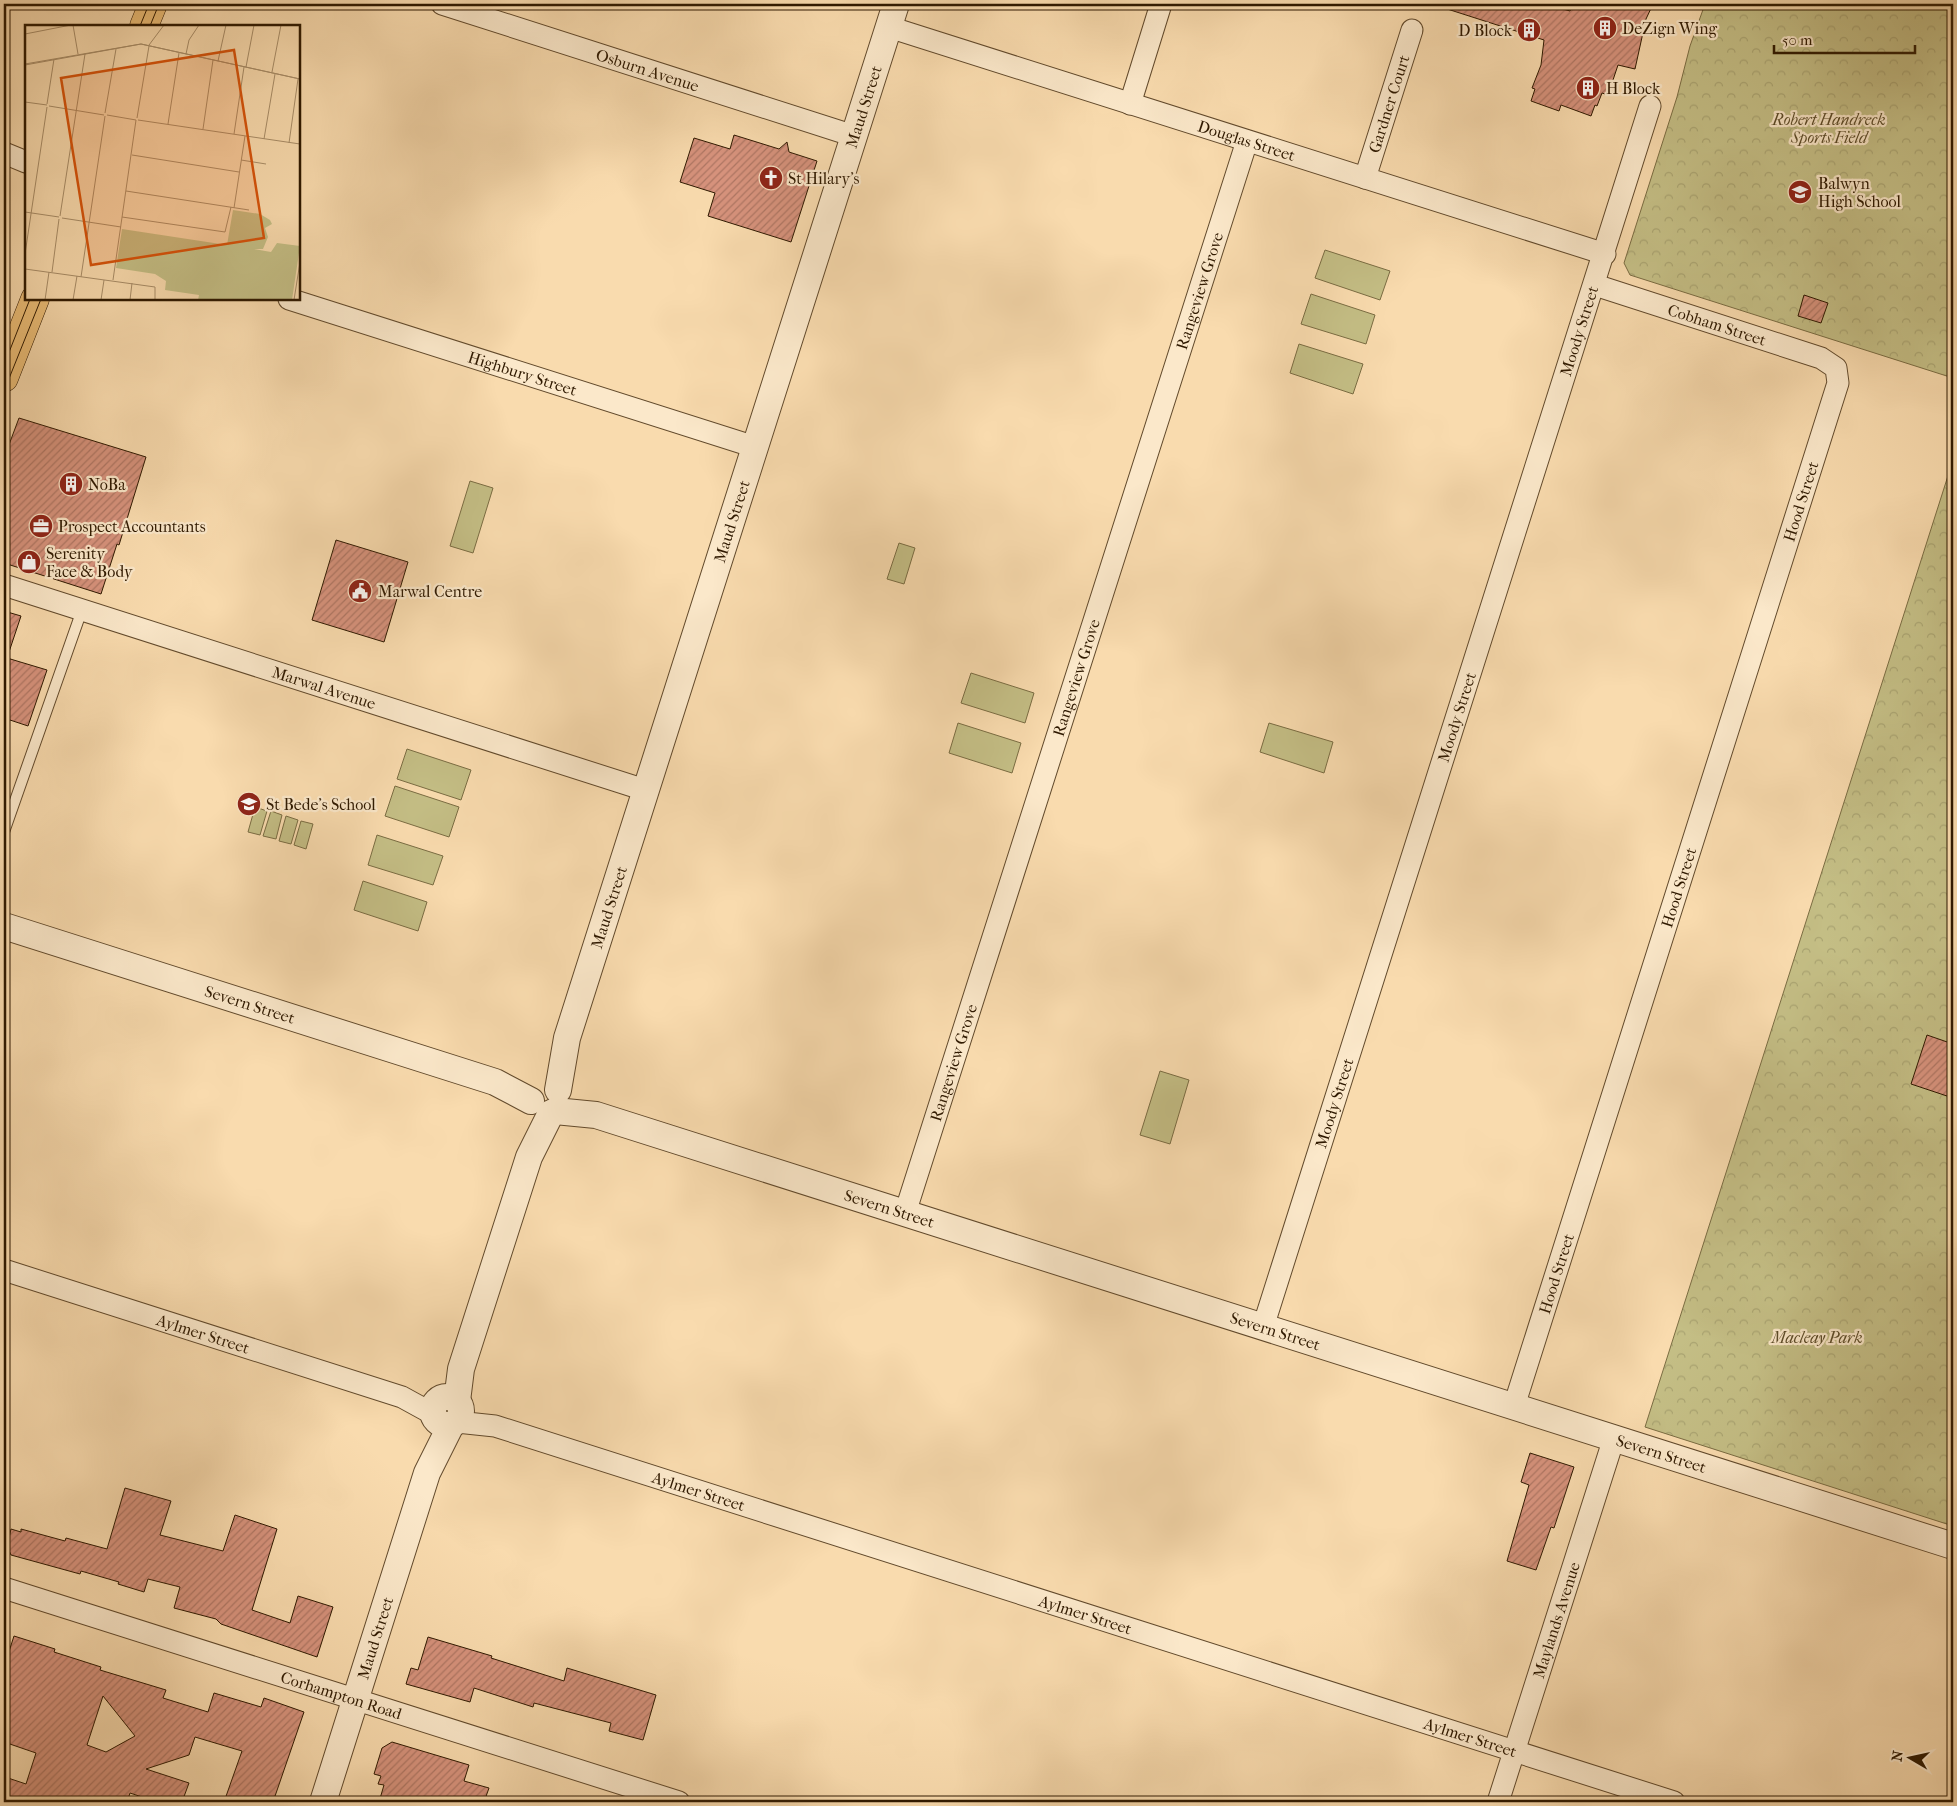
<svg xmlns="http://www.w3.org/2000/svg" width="1957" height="1806" font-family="'IM FELL French Canon',serif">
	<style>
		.grass { fill: #c4be85; stroke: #7a6c42 }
		.park { fill: url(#park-crowns); stroke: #7a6c42 }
		.building { fill: url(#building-hatch); stroke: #2f1900; fill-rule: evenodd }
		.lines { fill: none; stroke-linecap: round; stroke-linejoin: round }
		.service-casing { stroke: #624a2c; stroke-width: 12 }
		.minor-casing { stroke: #624a2c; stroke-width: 23 }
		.tertiary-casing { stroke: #624a2c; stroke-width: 28 }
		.primary-casing { stroke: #2f1900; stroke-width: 29 }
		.service { stroke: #fbe8ca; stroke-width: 10 }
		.minor { stroke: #fbe8ca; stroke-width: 21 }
		.tertiary { stroke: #fbe8ca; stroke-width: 26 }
		.primary { stroke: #ecbe77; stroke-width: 28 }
		.tram { stroke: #2f1900; stroke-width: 1 }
		.labels { text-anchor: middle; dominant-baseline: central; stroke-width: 4.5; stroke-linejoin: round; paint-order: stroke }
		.poi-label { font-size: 16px; fill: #2f1900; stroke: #fbe8ca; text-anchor: start }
		.street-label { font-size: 16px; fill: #2f1900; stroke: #fbe8ca }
		.park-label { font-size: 16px; font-style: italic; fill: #5c4b28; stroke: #fbe8ca }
		.inset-road { fill: none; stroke: #a88d68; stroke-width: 1 }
		.view { fill: #d6530b; fill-opacity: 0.15; stroke: #d6530b; stroke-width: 2.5 }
		.inset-edge { fill: none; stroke: #2f1900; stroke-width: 2.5 }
	</style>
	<defs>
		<pattern id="park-crowns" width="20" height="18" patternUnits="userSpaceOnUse" patternTransform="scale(1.25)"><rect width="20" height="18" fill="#c4be85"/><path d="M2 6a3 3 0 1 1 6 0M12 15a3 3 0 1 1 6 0" fill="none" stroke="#a9a371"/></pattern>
		<pattern id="building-hatch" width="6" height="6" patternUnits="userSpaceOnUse" patternTransform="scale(1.25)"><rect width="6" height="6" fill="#d6927c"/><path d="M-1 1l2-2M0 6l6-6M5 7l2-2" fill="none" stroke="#ae7663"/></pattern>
	</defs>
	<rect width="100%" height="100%" fill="#f9dbae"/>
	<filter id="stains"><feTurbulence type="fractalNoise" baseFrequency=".004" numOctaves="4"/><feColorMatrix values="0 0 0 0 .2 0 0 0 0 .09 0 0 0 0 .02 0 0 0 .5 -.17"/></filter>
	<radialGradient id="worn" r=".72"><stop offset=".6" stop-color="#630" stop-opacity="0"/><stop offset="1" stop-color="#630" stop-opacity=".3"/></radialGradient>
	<path class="grass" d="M 1325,250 L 1390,271 L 1380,300 L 1315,278 Z
		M 1311,294 L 1375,315 L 1366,344 L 1301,324 Z
		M 1299,344 L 1363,364 L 1353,394 L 1290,373 Z
		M 470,481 L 493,488 L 473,553 L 450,546 Z
		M 899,543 L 915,548 L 904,584 L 887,579 Z
		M 971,673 L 1034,693 L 1025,723 L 961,703 Z
		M 958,723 L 1021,743 L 1012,773 L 949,753 Z
		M 1269,723 L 1333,742 L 1324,773 L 1260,752 Z
		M 407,749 L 471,770 L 461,800 L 397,779 Z
		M 395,786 L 459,807 L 449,837 L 385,816 Z
		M 255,807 L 267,811 L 260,835 L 248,832 Z
		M 271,811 L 282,815 L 276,839 L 263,836 Z
		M 286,816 L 298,820 L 291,844 L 279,841 Z
		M 301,821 L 313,824 L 306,849 L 294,845 Z
		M 377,835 L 443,856 L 433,885 L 368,865 Z
		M 363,881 L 427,902 L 418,931 L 354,910 Z
		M 1160,1071 L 1189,1080 L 1170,1144 L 1140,1135 Z"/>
	<path class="park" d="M 1705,4 L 1953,4 L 1953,378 L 1630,275 L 1624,263 L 1677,97 L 1690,46 Z
		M 1953,460 L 1953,1526 L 1645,1427 Z"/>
	<path class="building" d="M 1442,4 L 1545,4 L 1570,11 L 1572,4 L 1653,4 L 1646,19 L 1635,69 L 1618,65 L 1608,95 L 1602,93 L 1597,106 L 1595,105 L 1591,116 L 1561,105 L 1559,111 L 1531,101 L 1535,89 L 1532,88 L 1541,65 L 1544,40 L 1441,7 Z
		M 734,135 L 779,149 L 787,142 L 789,152 L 817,161 L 791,242 L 708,216 L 715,193 L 680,182 L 694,138 L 730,149 Z
		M 1804,295 L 1828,303 L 1821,323 L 1798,316 Z
		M 19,418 L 146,457 L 119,545 L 117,544 L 101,594 L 4,563 L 4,458 Z
		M 336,540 L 408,562 L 384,642 L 312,620 Z
		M 4,611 L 21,616 L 7,658 L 47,670 L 28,726 L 4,718 Z
		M 1927,1035 L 1953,1044 L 1953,1098 L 1911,1084 Z
		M 1530,1453 L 1574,1467 L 1554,1528 L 1551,1527 L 1536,1570 L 1507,1561 L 1529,1485 L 1521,1482 Z
		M 125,1488 L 171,1501 L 160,1535 L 223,1551 L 235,1515 L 277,1529 L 252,1610 L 290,1623 L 298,1596 L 333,1607 L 317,1657 L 221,1624 L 216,1619 L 174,1608 L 180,1587 L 148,1579 L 144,1592 L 118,1584 L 119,1582 L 81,1571 L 80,1574 L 11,1555 L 7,1546 L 11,1529 L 21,1532 L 21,1529 L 65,1541 L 66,1538 L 107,1549 Z
		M 14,1636 L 55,1649 L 54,1652 L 101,1667 L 100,1670 L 166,1690 L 163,1698 L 208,1712 L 214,1693 L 261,1707 L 264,1698 L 304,1712 L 273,1802 L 224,1802 L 242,1751 L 195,1737 L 189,1755 L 146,1769 L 189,1783 L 182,1802 L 157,1802 L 130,1793 L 127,1802 L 4,1802 L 4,1792 L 8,1778 L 26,1784 L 36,1753 L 4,1742 L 4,1703 L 10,1684 L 4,1682 L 4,1667 ZM 103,1696 L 135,1736 L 106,1752 L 87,1745 Z
		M 428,1637 L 492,1656 L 491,1658 L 564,1681 L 567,1668 L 656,1695 L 643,1740 L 609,1731 L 611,1723 L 534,1703 L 533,1707 L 474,1688 L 470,1702 L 406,1684 L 411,1668 L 418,1670 Z
		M 392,1742 L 469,1765 L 464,1781 L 489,1788 L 484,1802 L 379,1802 L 384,1785 L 378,1784 L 381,1776 L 374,1774 L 382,1748 Z"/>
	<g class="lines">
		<g class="service-casing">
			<path id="service" d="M 4,832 L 82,610"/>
		</g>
		<g class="minor-casing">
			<g id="minor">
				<path id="s1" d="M 442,4 L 854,136"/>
				<path id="s2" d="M 889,27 L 1605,254"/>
				<path d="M 1130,104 L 1161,4"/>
				<path d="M 4,153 L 26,162"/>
				<path id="s3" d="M 1365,178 L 1412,30"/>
				<path id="s4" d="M 289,299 L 755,447"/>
				<path id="s5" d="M 4,585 L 645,790"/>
				<path id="s6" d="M 905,1213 L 1247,141"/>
				<path id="s7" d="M 4,1270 L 402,1397 L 433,1414"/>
				<path id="s8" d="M 1263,1327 L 1650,106"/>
				<path id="s9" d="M 1514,1406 L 1838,383 L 1836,368 L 1821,358 L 1595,285"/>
				<path id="s10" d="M 457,1422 L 495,1426 L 1674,1802"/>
				<path id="s11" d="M 4,1588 L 679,1802"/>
				<path id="s12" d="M 1498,1802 L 1614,1438"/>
			</g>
		</g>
		<g class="tertiary-casing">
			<g id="tertiary">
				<path id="s13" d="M 4,926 L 495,1082 L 531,1101"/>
				<path id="s14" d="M 558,1090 L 567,1038 L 896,4"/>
				<path id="s15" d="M 555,1111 L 596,1115 L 1953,1546"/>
				<circle cx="447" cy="1411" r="14"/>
				<path d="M 457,1401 L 461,1369 L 529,1157 L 551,1113"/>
				<path id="s16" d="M 323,1802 L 427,1473 L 451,1425"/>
			</g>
		</g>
		<g class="primary-casing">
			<path id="primary" d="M 144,26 L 153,4
				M 4,378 L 35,299"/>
		</g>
		<use href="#service" class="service"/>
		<use href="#minor" class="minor"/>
		<use href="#tertiary" class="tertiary"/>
		<use href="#primary" class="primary"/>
		<path class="tram" d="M 140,26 L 149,4
			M 150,26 L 159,4
			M 4,365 L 30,299
			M 4,391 L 41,299"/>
	</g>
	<defs>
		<g id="building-disc" transform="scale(1.25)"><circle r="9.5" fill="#8f2418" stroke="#fbe8ca"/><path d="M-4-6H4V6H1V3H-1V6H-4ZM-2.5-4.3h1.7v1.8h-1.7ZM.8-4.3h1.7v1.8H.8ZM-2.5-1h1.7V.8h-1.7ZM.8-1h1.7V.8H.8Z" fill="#fff"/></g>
		<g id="church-disc" transform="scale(1.25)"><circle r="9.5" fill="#8f2418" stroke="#fbe8ca"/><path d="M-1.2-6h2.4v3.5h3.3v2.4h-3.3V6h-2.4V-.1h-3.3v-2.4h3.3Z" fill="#fff"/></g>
		<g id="school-disc" transform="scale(1.25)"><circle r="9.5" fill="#8f2418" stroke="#fbe8ca"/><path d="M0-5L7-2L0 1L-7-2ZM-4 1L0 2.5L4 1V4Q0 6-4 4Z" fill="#fff"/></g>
		<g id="office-disc" transform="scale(1.25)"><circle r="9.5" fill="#8f2418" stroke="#fbe8ca"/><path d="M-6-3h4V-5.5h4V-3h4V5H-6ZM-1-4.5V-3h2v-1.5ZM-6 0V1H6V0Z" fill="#fff"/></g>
		<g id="shop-disc" transform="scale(1.25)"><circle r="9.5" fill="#8f2418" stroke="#fbe8ca"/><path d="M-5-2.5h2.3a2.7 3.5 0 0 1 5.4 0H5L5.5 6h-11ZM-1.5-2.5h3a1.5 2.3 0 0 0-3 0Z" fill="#fff"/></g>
		<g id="civic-disc" transform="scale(1.25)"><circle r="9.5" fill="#8f2418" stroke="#fbe8ca"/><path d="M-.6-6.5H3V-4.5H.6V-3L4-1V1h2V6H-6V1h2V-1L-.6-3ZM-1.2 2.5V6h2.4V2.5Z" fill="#fff"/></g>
	</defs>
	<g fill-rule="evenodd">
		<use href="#building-disc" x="1605" y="28"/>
		<use href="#building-disc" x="1529" y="30"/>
		<use href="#building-disc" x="1588" y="88"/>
		<use href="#church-disc" x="771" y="178"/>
		<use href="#school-disc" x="1800" y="192"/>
		<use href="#building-disc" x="71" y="484"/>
		<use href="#office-disc" x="41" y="526"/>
		<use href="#shop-disc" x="29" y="562"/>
		<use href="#civic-disc" x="360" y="591"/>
		<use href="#school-disc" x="249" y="804"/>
	</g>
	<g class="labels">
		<g class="poi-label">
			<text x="1622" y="28">DeZign Wing</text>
			<text x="1512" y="30" text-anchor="end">D Block</text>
			<text x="1606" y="88">H Block</text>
			<text x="788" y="178">St Hilary's</text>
			<text x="1818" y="183">Balwyn<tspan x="1818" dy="18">High School</tspan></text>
			<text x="88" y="484">NoBa</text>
			<text x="58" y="526">Prospect Accountants</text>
			<text x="46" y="553">Serenity<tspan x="46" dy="18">Face &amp; Body</tspan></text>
			<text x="378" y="591">Marwal Centre</text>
			<text x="266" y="804">St Bede's School</text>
		</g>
		<g class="street-label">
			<text stroke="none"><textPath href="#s1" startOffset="216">Osburn Avenue</textPath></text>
			<text stroke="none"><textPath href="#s3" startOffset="78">Gardner Court</textPath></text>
			<text stroke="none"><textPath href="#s14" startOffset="1030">Maud Street</textPath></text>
			<text stroke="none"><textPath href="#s2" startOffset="375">Douglas Street</textPath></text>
			<text stroke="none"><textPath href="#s6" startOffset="968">Rangeview Grove</textPath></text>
			<text transform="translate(1717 325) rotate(18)">Cobham Street</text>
			<text stroke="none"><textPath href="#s8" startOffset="1045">Moody Street</textPath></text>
			<text stroke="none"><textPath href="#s4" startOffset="245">Highbury Street</textPath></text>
			<text stroke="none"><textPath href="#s9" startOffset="949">Hood Street</textPath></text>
			<text stroke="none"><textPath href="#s14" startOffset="595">Maud Street</textPath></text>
			<text stroke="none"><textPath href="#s6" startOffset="562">Rangeview Grove</textPath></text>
			<text stroke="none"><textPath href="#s5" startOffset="336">Marwal Avenue</textPath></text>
			<text stroke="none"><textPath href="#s8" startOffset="640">Moody Street</textPath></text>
			<text stroke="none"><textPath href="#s9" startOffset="544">Hood Street</textPath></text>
			<text stroke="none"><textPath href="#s14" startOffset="190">Maud Street</textPath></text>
			<text stroke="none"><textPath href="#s13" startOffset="258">Severn Street</textPath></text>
			<text stroke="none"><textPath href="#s6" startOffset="158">Rangeview Grove</textPath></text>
			<text stroke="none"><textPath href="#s8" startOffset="235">Moody Street</textPath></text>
			<text stroke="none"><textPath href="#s15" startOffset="349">Severn Street</textPath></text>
			<text stroke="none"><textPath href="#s9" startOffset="139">Hood Street</textPath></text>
			<text stroke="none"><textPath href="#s15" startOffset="754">Severn Street</textPath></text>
			<text stroke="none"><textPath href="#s7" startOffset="209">Aylmer Street</textPath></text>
			<text stroke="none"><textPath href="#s15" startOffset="1159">Severn Street</textPath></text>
			<text stroke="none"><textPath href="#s10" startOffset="252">Aylmer Street</textPath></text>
			<text stroke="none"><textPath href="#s10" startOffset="658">Aylmer Street</textPath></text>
			<text stroke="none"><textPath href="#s12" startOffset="191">Maylands Avenue</textPath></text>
			<text stroke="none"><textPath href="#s16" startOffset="172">Maud Street</textPath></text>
			<text stroke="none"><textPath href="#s11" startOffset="354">Corhampton Road</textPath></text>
			<text stroke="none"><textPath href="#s10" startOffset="1062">Aylmer Street</textPath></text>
		</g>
		<g class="park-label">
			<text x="1829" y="119">Robert Handreck<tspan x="1829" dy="18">Sports Field</tspan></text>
			<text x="1817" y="1337">Macleay Park</text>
		</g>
	</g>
	<g transform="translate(25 25)">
		<rect width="275" height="275" fill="#f9dbae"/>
		<path d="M 208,185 L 235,189 L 245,195 L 247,199 L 240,203 L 243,212 L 238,224 L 229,224 L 246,227 L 252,218 L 275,221 L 267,275 L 173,275 L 174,270 L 140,265 L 141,256 L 130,249 L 91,243 L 97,204 L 202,220 Z" fill="#c4be85"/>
		<path class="inset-road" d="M 48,0 L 53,29M 0,9 L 46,0M 124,20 L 139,0M 161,29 L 164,15 L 174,0M 193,36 L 201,0M 0,39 L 116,19 L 275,54M 0,40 L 116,19 L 275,54M 221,42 L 229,0M 247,47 L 256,0M 0,77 L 22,80M 22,79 L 29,34M 24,81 L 79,90M 80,88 L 91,24M 82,90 L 111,95M 112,93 L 124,21M 113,95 L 275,119M 143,99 L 154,28M 178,104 L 188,35M 209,109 L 219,42M 239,114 L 250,49M 264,118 L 273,54M 107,130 L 214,147M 216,135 L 241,139M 101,166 L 224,185M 209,183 L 220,111M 0,187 L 34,192M 35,191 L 60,29M 97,192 L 200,207 L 206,182M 37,193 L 96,202M 0,229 L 22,82M 0,244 L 130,262 L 130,275M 27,247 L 34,194M 56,252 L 80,91M 88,255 L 111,95M 20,275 L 24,247M 48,275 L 52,251M 76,275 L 79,255M 105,275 L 107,258M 269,275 L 275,237"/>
		<path class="view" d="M 209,25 L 239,213 L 66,240 L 36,53 Z"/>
		<rect width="275" height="275" class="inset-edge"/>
	</g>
	<rect width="1957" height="1806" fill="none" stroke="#f9dbae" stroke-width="20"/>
	<rect x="5" y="5" width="1947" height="1796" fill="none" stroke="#2f1900" stroke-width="2.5"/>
	<rect x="10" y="10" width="1937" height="1786" fill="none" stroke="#2f1900"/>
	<g transform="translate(1910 1758) rotate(279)" stroke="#fbe8ca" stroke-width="4" paint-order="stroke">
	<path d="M0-4L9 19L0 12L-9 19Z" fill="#2f1900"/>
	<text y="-8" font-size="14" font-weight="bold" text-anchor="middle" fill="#2f1900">N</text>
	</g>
	<path d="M1774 45v8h141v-8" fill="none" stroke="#2f1900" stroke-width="2.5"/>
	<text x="1782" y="45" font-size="15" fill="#2f1900" stroke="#fbe8ca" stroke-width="4" paint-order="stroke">50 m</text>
	<rect width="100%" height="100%" filter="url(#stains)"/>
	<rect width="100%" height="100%" fill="url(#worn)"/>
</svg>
